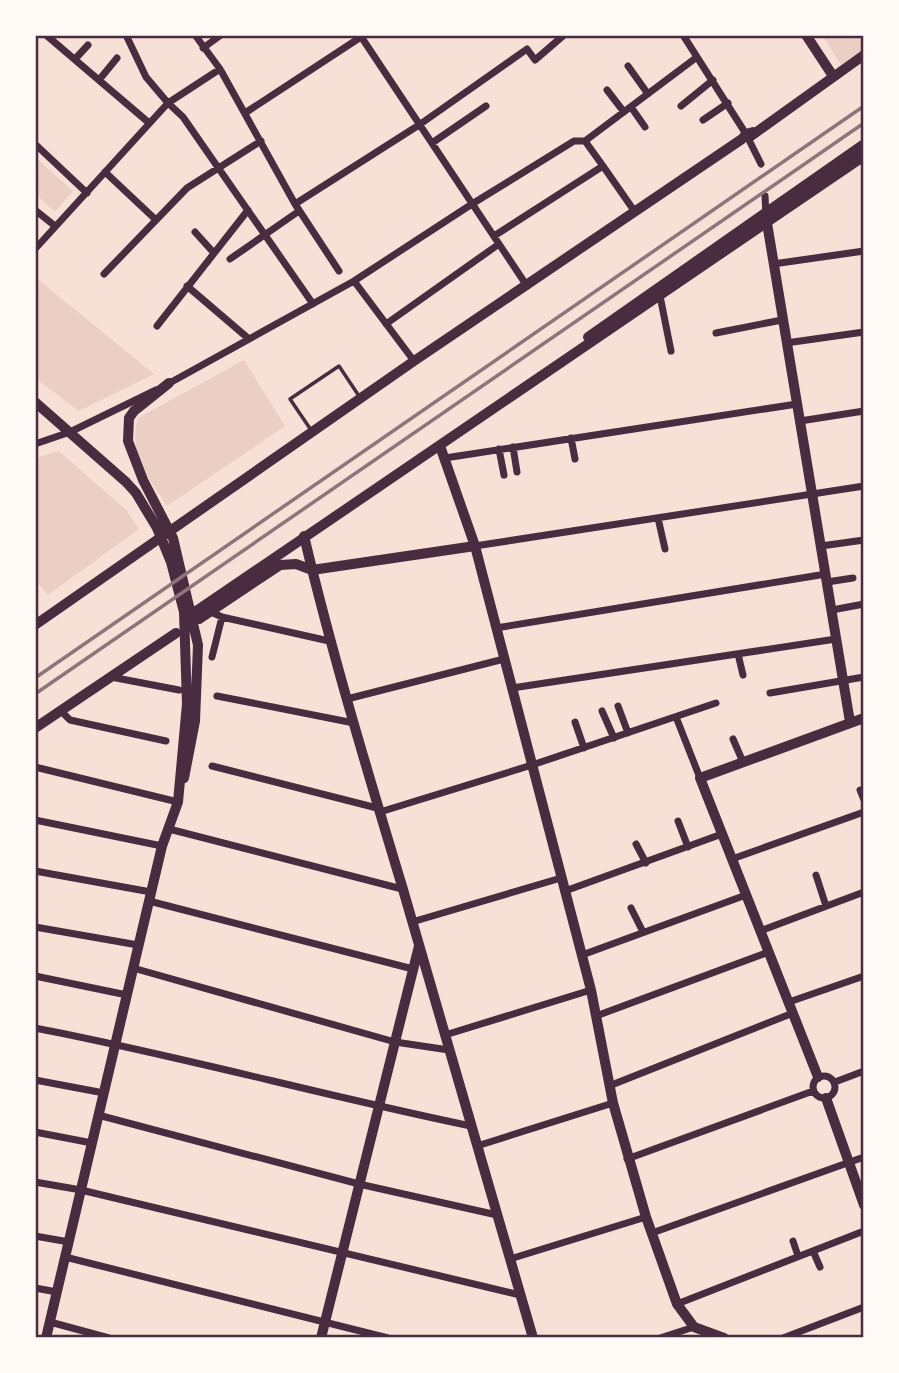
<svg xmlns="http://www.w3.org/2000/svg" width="899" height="1373" font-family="Cabin,sans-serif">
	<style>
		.green { fill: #ebcfc5 }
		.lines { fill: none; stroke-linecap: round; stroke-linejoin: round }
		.service { stroke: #4a2c40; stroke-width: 3.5 }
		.minor { stroke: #4a2c40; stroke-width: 7 }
		.tertiary { stroke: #4a2c40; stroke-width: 10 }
		.secondary { stroke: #4a2c40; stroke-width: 10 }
		.rail { stroke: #8f747c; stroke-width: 3.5 }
		.neatline { fill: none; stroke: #4a2c40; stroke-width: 2.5 }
	</style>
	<rect width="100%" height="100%" fill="#f7e1d7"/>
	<path class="green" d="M 822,35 L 864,35 L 864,49 L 841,65 Z
		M 35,157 L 73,191 L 55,212 L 35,194 Z
		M 35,277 L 154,374 L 79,411 L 35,378 Z
		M 244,360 L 285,426 L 167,506 C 147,475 128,456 138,418 Z
		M 59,451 L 126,510 L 139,529 L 48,595 L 35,580 L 35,458 Z"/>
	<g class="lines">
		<path class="service" d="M 311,430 L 290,399 L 339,366 L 359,396"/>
		<path class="minor" d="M 46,35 L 148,122
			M 126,35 L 146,77 L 168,103 L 183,117 L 313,304
			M 195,35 L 220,69 L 295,204 L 339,271
			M 360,35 L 527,286
			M 683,35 L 746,134
			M 203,48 L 221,35
			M 75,59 L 88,45
			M 628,66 L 648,94
			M 99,80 L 117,58
			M 607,90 L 624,112
			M 681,106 L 713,80
			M 631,107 L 645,127
			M 245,113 L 364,35
			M 703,120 L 728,103
			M 748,138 L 761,164
			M 585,141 L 697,57
			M 432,143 L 486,106
			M 35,144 L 87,193
			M 603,166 L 635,212
			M 105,172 L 155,219
			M 765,196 L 766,216
			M 295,204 L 419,125 L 527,49 L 535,60 L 564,35
			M 35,210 L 55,226
			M 195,232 L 213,252
			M 494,236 L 603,166 L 585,141
			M 35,249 L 168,103 L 220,69
			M 230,259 L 299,211
			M 773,264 L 864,251
			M 104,274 L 187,188 L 261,141
			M 354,281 L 414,361
			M 187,286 L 249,339
			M 660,296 L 671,351
			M 386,324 L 499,244
			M 157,326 L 248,210
			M 716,333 L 782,320
			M 786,343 L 864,332
			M 166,385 L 354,281 L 472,204 L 574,141 L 585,141
			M 800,421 L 864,411
			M 571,438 L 575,459
			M 35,444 L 70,432 L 156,390
			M 513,447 L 517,472
			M 499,449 L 504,475
			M 445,458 L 797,404
			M 658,518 L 665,549
			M 475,546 L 864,486
			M 821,546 L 864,540
			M 827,582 L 853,578
			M 832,610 L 864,604
			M 211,612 L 222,617 L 329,641
			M 496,628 L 826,574
			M 738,654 L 743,675
			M 212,657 L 222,617
			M 111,677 L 179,690
			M 512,688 L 836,639
			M 770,693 L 864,677
			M 217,696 L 354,723
			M 347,699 L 504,659
			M 618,706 L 628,733
			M 60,710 L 70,720 L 166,741
			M 602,711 L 614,738
			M 676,717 L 700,778
			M 575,722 L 584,748
			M 733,739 L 743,762
			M 212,766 L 377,808
			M 35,767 L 178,802
			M 860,790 L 864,800
			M 380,812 L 532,765 L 716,703
			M 35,820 L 162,846
			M 678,821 L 688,847
			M 169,829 L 402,889
			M 636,844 L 646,863
			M 732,859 L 864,812
			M 35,871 L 151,892
			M 816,875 L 826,906
			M 565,891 L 722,834
			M 149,901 L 413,969
			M 631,908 L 643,932
			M 412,922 L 561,878
			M 35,927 L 138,945
			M 760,931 L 864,892
			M 582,955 L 746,895
			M 133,968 L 395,1042 L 449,1050
			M 35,976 L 127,995
			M 789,1002 L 864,976
			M 596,1016 L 769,952
			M 35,1028 C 181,1056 325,1096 471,1126
			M 445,1035 L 591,990
			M813 1087a11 11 0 1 1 22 0a11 11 0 1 1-22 0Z
			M 35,1080 L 104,1093
			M 835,1082 L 864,1071
			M 609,1086 L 793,1013
			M 98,1115 L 359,1184 L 497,1215
			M 35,1132 L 92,1143
			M 477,1146 L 613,1103
			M 627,1159 L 813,1091
			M 35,1182 L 81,1190 L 520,1295
			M 652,1233 L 864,1157
			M 35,1236 L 69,1242
			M 793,1241 L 798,1256
			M 813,1251 L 820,1267
			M 65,1257 L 388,1338
			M 510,1259 L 646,1217
			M 35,1288 L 57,1292
			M 677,1304 L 864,1231
			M 50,1322 L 109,1338
			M 660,1338 L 694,1327
			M 783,1338 L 864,1307"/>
		<path class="tertiary" d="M 806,35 L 833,76
			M 751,136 L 864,55
			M 767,223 L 850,722
			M 169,383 L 134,411 L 129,418 L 128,441 L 143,480 L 173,538 L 198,645 L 195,721 L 184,778
			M 35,402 L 126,482 L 136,493 L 157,528 L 171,562 L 184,612 L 187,704 L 178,802 L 162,846 L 46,1338
			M 304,536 C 332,654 367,770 402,886 C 446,1037 489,1187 533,1338
			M 35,625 L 414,361 L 742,139 L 746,134 L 753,132
			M 818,1077 L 700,778 L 864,718
			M 826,1098 L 864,1205
			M 321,1338 L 419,946"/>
		<path class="secondary" d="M 588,337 L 864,144
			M 440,446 L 475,546 L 591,990 L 613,1103 L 646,1217 L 677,1304 L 694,1327 L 724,1338
			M 195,612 L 864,156
			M 199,619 L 280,565 L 296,564 L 312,570 L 475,546
			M 35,728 L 176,633"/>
		<path class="rail" d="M 35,678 L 864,106
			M 35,694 L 864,123"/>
	</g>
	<rect width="899" height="1373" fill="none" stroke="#fffaf5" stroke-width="74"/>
	<rect x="37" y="37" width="825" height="1299" class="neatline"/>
</svg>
